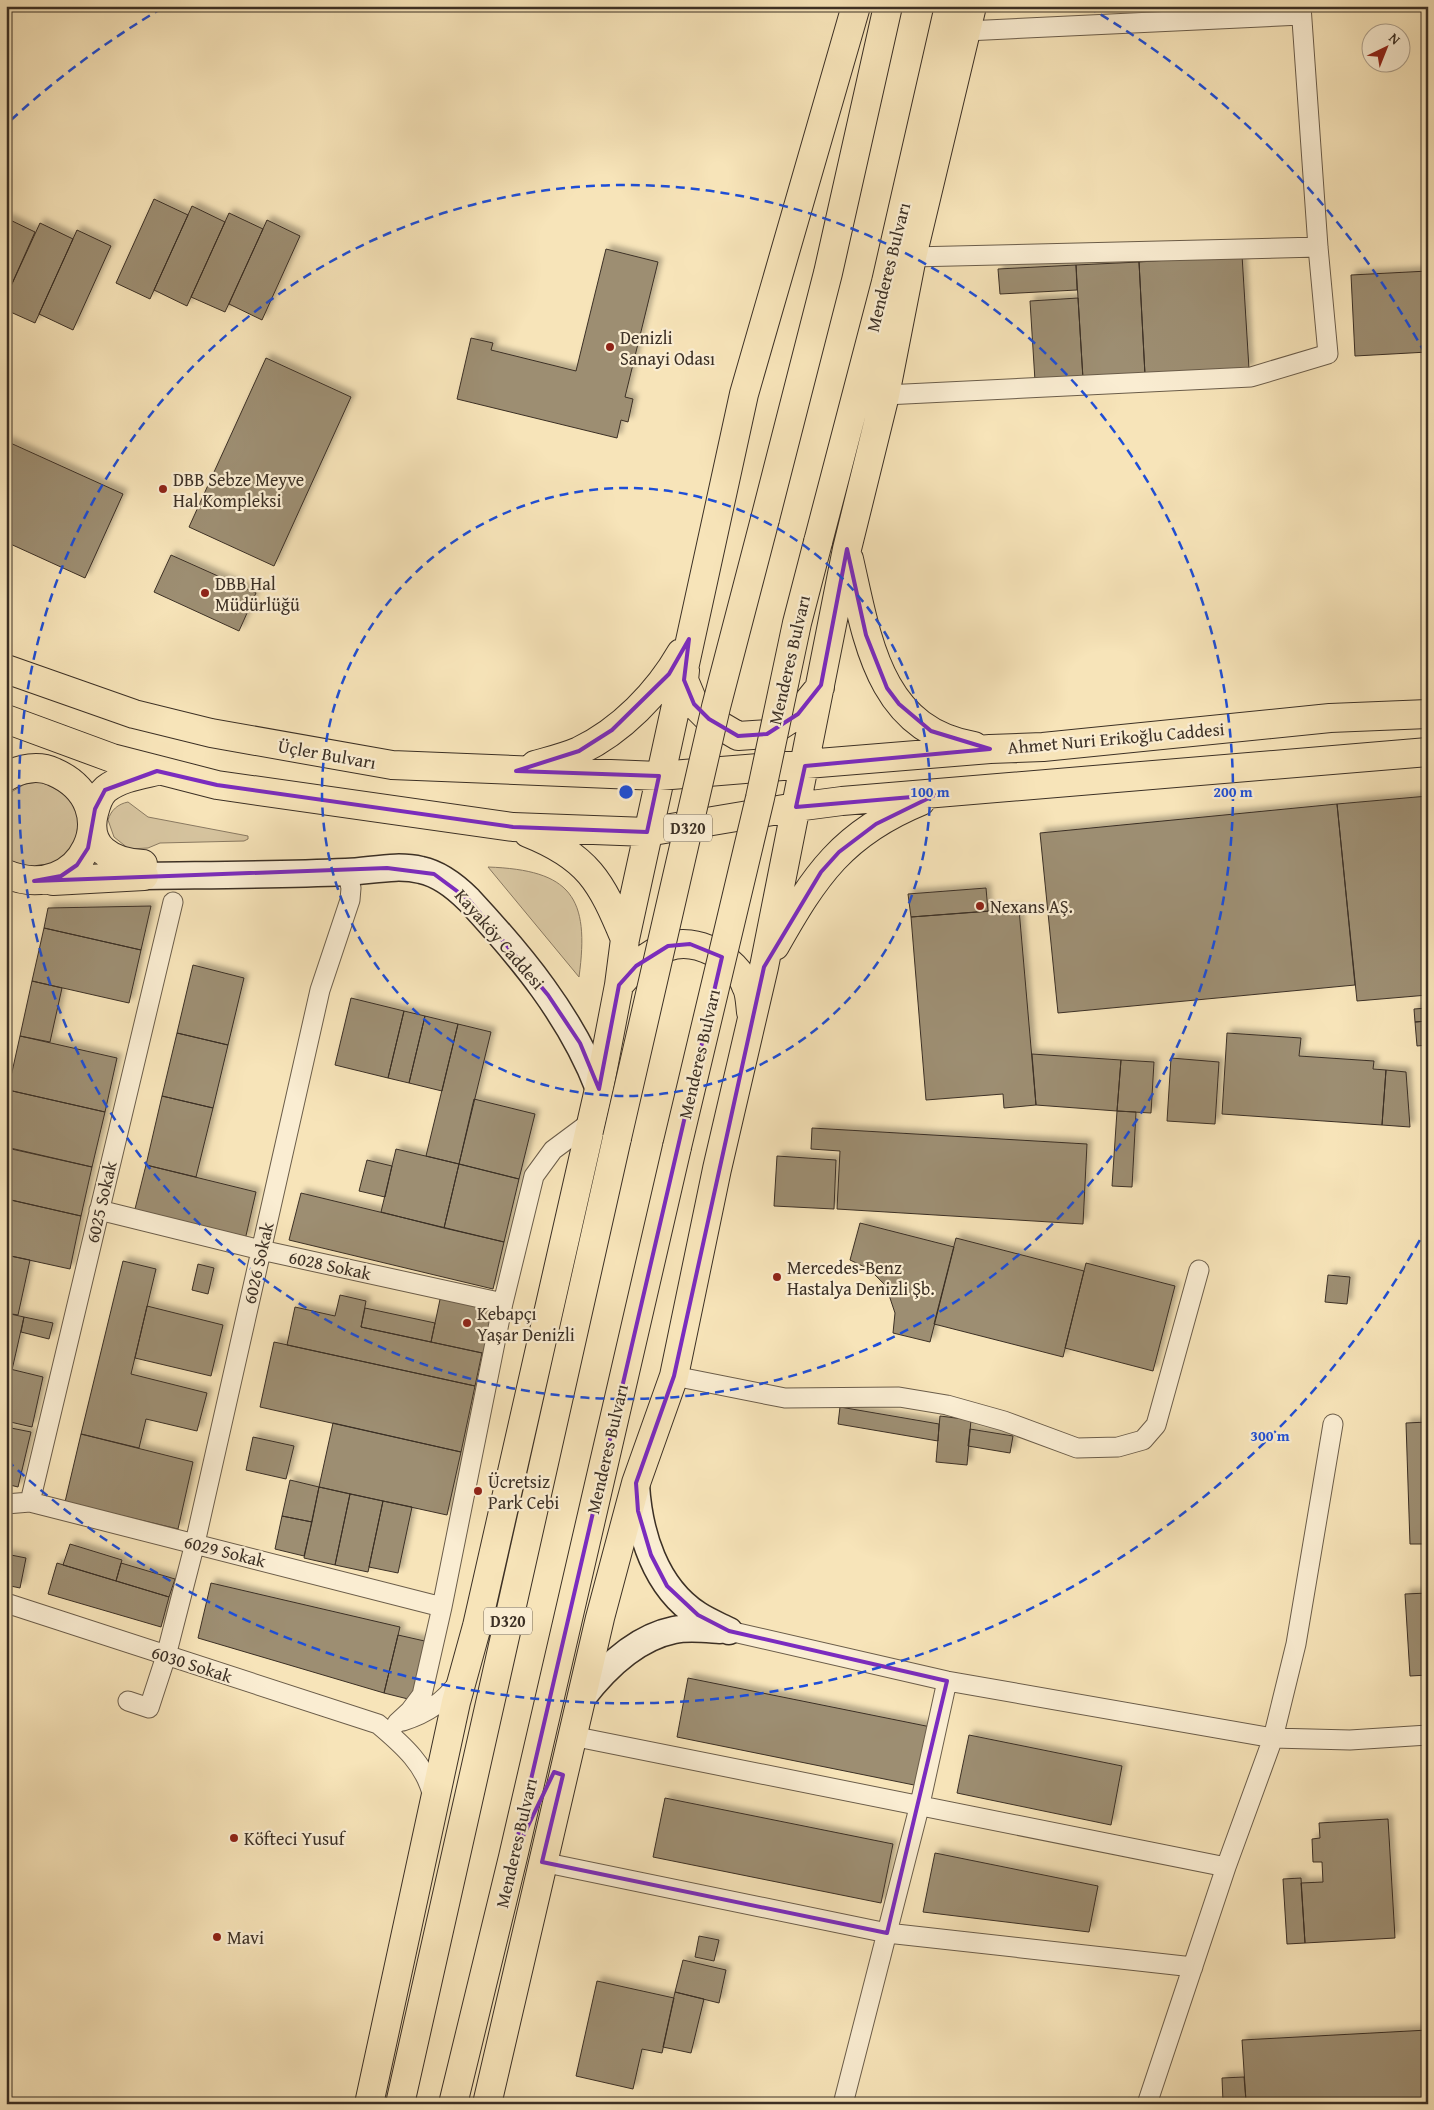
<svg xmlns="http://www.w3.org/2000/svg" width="1434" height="2110" font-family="'Gentium Book Plus',serif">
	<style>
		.green { fill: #d7c5a0; stroke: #8a7a62 }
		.building { fill: #9d8e72; stroke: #3c3025; filter: url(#shadow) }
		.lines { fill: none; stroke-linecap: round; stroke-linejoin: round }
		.street-casing { stroke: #6b5d4a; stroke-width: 21 }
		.secondary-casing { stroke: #3c3025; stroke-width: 29 }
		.primary-casing { stroke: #3c3025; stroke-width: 30 }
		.street { stroke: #faedd2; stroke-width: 19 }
		.secondary { stroke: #faedd2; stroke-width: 26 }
		.primary { stroke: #f7e4b9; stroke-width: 28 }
		.primary-bridge-casing { stroke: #3c3025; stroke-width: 30; stroke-linecap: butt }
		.primary-bridge { stroke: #f7e4b9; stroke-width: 28 }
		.marked { fill: none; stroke: #7b2cbf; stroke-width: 4; stroke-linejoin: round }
		.ring { fill: none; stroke: #1d4ed8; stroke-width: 2.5; stroke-dasharray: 9 6 }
		.poi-dot { fill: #8f2418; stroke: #faedd2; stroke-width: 2 }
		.labels { text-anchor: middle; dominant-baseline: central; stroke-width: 4.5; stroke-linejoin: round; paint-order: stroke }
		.shield { fill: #faedd2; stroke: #756959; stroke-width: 1 }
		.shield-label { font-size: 16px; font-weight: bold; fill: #3c3025 }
		.street-label { font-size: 18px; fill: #3c3025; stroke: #faedd2 }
		.poi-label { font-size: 18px; fill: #3c3025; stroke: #faedd2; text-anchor: start }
		.centre { fill: #1d4ed8; stroke: #faedd2; stroke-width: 2.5 }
		.ring-label { font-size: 15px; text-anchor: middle; font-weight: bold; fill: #1d4ed8; stroke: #faedd2; stroke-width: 4.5; stroke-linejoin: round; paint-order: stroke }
	</style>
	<defs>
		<filter id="shadow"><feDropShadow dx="4.5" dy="-4.5" stdDeviation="2.5" flood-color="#0004"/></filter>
	</defs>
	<rect width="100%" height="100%" fill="#f7e4b9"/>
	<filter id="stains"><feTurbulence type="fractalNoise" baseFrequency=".004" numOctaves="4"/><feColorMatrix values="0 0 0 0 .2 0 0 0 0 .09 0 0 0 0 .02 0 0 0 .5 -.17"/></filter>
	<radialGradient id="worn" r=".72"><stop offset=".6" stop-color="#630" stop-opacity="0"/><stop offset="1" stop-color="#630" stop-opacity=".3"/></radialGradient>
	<path class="green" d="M 38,782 C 74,790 96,828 64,855 C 61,858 57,863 53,865 C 48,868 39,866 34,867 C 23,867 14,864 6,856 L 6,795 L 25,784 Z
		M 128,802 L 148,817 L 248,836 L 248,839 L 244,841 L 160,843 L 148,848 L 129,849 L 114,837 L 108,820 C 111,810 118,804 128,802 Z
		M 488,867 C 571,870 590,897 579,977 Z"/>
	<path class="building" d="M 154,199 L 188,215 L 150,299 L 116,283 Z
		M 192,206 L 225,222 L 187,306 L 154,290 Z
		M 229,213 L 263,229 L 225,312 L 191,297 Z
		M 6,218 L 35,232 L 6,297 Z
		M 267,220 L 300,236 L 262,320 L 229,304 Z
		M 40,223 L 73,239 L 35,323 L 6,310 L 6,297 Z
		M 77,230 L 111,246 L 73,330 L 39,314 Z
		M 606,249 L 658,262 L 625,397 L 633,399 L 628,422 L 621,420 L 617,438 L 457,399 L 471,338 L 493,343 L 491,350 L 576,371 Z
		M 1242,255 L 1249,369 L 1145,375 L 1139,262 Z
		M 1139,262 L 1145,375 L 1083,379 L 1076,265 Z
		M 1076,265 L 1077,290 L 1000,294 L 998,269 Z
		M 1428,271 L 1428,352 L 1355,356 L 1351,275 Z
		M 1078,298 L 1083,379 L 1035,381 L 1030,301 Z
		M 266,358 L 351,397 L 274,566 L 189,527 Z
		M 6,441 L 123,494 L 85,578 L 6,542 Z
		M 171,555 L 256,593 L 239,631 L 154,592 Z
		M 1428,796 L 1428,995 L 1357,1001 L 1337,804 Z
		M 1337,804 L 1355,985 L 1058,1013 L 1040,833 Z
		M 986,888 L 988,911 L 911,917 L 908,894 Z
		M 151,906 L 141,950 L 44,928 L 48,908 Z
		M 1019,909 L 1036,1105 L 1004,1108 L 1003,1094 L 926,1100 L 911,917 Z
		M 44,928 L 141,950 L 129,1003 L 32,981 Z
		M 193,965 L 244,978 L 228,1045 L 177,1033 Z
		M 32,981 L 62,988 L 50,1042 L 20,1036 Z
		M 351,998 L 404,1011 L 388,1078 L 335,1065 Z
		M 1428,1008 L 1428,1021 L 1415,1022 L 1414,1009 Z
		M 404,1011 L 425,1016 L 409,1083 L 388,1078 Z
		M 425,1016 L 458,1024 L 442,1091 L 409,1083 Z
		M 1428,1021 L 1428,1045 L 1417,1046 L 1415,1022 Z
		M 458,1024 L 491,1032 L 459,1164 L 426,1156 Z
		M 177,1033 L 228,1045 L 213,1108 L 162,1096 Z
		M 1227,1033 L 1301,1038 L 1299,1056 L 1374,1061 L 1373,1069 L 1386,1070 L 1382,1125 L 1222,1114 Z
		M 20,1036 L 117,1058 L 105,1112 L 8,1090 Z
		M 1032,1054 L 1121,1060 L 1117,1111 L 1036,1105 Z
		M 1171,1058 L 1219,1062 L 1215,1124 L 1167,1121 Z
		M 1121,1060 L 1154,1062 L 1151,1113 L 1117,1111 Z
		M 1386,1070 L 1406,1072 L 1410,1127 L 1382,1125 Z
		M 8,1090 L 105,1112 L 92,1167 L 6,1147 Z
		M 162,1096 L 213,1108 L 196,1177 L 146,1165 Z
		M 474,1099 L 535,1114 L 519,1179 L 459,1164 Z
		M 1117,1111 L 1136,1112 L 1132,1187 L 1112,1186 Z
		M 812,1128 L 1087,1144 L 1083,1224 L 837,1209 L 840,1151 L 811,1149 Z
		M 7,1148 L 92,1167 L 81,1216 L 6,1199 Z
		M 396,1149 L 459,1164 L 444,1228 L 381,1212 Z
		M 777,1156 L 836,1160 L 834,1209 L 774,1206 Z
		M 367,1160 L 392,1166 L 385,1197 L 359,1191 Z
		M 459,1164 L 519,1179 L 504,1242 L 444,1228 Z
		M 146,1165 L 256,1192 L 245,1240 L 134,1213 Z
		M 301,1193 L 504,1242 L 493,1289 L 289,1240 Z
		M 7,1199 L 81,1216 L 70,1269 L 6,1255 Z
		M 860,1223 L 954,1247 L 930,1342 L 893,1333 L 895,1313 L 886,1286 L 869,1269 L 850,1260 Z
		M 956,1238 L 1084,1271 L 1063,1357 L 934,1324 Z
		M 6,1255 L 30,1260 L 18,1315 L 6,1313 Z
		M 123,1261 L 156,1269 L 131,1374 L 207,1393 L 197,1431 L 146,1419 L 139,1448 L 81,1434 Z
		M 1086,1263 L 1175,1286 L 1153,1371 L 1065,1348 Z
		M 198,1264 L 214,1268 L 208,1294 L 192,1290 Z
		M 1328,1275 L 1350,1277 L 1347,1304 L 1325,1302 Z
		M 442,1290 L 503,1303 L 492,1355 L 431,1342 Z
		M 340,1295 L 366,1301 L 361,1327 L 482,1353 L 475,1386 L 287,1345 L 295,1307 L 335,1316 Z
		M 147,1306 L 223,1325 L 211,1376 L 135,1358 Z
		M 365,1308 L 435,1323 L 431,1342 L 361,1327 Z
		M 6,1313 L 24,1317 L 12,1370 L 6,1368 Z
		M 24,1317 L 53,1323 L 49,1339 L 21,1332 Z
		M 274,1342 L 475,1386 L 461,1452 L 260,1407 Z
		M 6,1368 L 43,1377 L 32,1427 L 6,1421 Z
		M 840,1407 L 939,1424 L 938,1441 L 838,1424 Z
		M 940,1416 L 971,1420 L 967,1465 L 936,1462 Z
		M 1428,1422 L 1428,1544 L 1410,1544 L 1406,1423 Z
		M 333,1423 L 461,1452 L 447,1515 L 319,1487 Z
		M 6,1427 L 31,1432 L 18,1487 L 6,1484 Z
		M 970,1429 L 1013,1436 L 1010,1453 L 968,1446 Z
		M 81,1434 L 193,1462 L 178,1529 L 65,1502 Z
		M 253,1437 L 294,1446 L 286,1479 L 246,1470 Z
		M 290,1480 L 319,1487 L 312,1522 L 282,1516 Z
		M 319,1487 L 350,1494 L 335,1565 L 304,1558 Z
		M 350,1494 L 383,1501 L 368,1572 L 335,1565 Z
		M 383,1501 L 412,1507 L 398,1573 L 369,1567 Z
		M 282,1516 L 312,1522 L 304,1556 L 275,1549 Z
		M 70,1544 L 122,1560 L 116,1581 L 63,1565 Z
		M 6,1554 L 26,1558 L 20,1588 L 6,1585 Z
		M 57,1563 L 169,1597 L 161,1627 L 48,1594 Z
		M 121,1563 L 175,1579 L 169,1597 L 116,1581 Z
		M 211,1583 L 400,1627 L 384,1693 L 198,1638 Z
		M 1428,1593 L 1428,1675 L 1410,1676 L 1405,1594 Z
		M 398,1635 L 429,1642 L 416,1701 L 384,1693 Z
		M 688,1678 L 931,1727 L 919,1786 L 677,1737 Z
		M 969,1735 L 1122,1766 L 1111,1825 L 957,1793 Z
		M 665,1798 L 893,1844 L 881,1903 L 653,1857 Z
		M 1388,1819 L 1395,1938 L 1305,1943 L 1301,1883 L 1323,1882 L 1322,1862 L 1313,1862 L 1312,1839 L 1320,1838 L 1319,1823 Z
		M 935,1853 L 1098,1886 L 1089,1932 L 923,1912 Z
		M 1301,1878 L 1305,1943 L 1287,1944 L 1283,1879 Z
		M 699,1936 L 719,1940 L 714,1961 L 695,1957 Z
		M 683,1960 L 726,1970 L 719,2003 L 675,1992 Z
		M 597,1981 L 674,1998 L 662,2053 L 642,2049 L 633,2089 L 576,2076 Z
		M 675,1992 L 704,1999 L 691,2053 L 663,2047 Z
		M 1428,2030 L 1428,2104 L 1270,2104 L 1270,2100 L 1246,2101 L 1242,2040 Z
		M 1244,2077 L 1246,2101 L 1223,2102 L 1222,2078 Z
		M 1270,2100 L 1270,2104 L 1223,2104 L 1223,2102 Z"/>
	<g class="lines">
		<g class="street-casing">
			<path id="street" d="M 966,31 L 1301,15
				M 912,257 L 1318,247
				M 885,395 L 1251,377 L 1328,354 L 1318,247 L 1301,6
				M 99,1210 L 261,1250 L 503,1303
				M 674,1376 L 785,1398 L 899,1397 L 947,1405 L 1004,1421 L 1077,1448 L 1118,1447 L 1143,1440 L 1156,1425 L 1199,1270
				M 30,1502 L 173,902
				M 6,1504 L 30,1502 L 442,1607
				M 6,1603 L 378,1724 C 403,1745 427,1766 433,1798
				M 729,1631 L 947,1681 L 1273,1738 L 1350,1740 L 1428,1735
				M 128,1701 L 149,1708 L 166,1656 L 195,1543 L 320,990 L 350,900 L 351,888 L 347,872
				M 403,1721 C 428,1713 443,1702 459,1682
				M 397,1723 L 410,1711 L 422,1695 L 442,1607 L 503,1303 L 534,1176 L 553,1150 L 592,1121
				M 572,1736 L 1226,1867
				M 542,1862 L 887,1933 L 1193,1967
				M 843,2104 L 920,1804 L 947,1681
				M 1147,2104 L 1226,1867 L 1273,1738 L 1296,1644 L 1333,1424"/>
		</g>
		<g class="secondary-casing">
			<path id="secondary" d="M 144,876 C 211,875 279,875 346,872 C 371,871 396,864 421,870 C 440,874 455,886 469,900 C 521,956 571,1016 599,1089
				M 636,1485 C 639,1533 655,1587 698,1615 C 707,1621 719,1626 729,1631
				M 582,1698 C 605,1668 635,1638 674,1630 C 688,1627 705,1629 720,1630"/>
		</g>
		<g class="primary-casing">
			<path id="primary" d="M 765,519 L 828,273 L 888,6
				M 818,542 L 886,282 L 949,6
				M 849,559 C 867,637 878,730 974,746
				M 6,669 L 134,714 L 211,733 L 392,765 L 659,776 L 990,749 L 1043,747 L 1330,718 L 1428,714
				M 685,670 L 684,680 L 694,704 L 709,719 L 738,736 L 767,734 L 798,714 L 820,687
				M 6,719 L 112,758 L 217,785 L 513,827 L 647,832 L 796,807 L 842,801 L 1428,752
				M 535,765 C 549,761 565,757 579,751 C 621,731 658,693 681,653
				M 6,777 C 20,768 39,765 54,772 C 129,805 82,906 6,874
				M 528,833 C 588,857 601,881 625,939
				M 143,864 C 112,863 85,847 94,813 C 96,805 100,794 106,789 C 120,778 140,775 157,771
				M 53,881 L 144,876
				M 775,946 C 815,875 843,833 921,801
				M 619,985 C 633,969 646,954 667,947 C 695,936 736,958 746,986 C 750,993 750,1004 751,1012
				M 369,2104 L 456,1702 L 477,1626 L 599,1089 L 619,985 L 625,939 L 744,394 L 856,6
				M 400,2104 L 617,1138
				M 453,2104 L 513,1857 L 677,1147
				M 487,2104 L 600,1618 L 636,1483 L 674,1376 L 717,1169 L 764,967 L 847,549 L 885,395 L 912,257 L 972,6"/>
		</g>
		<use href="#street" class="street"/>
		<use href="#secondary" class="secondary"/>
		<use href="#primary" class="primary"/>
		<g class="primary-bridge-casing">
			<path id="primary-bridge" d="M 617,1138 L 716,707 L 765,519
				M 677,1147 L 760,798 L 797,623 L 818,542"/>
		</g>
		<use href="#primary-bridge" class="primary-bridge"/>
	</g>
	<path class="marked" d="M 847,549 L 866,635 L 887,688 L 899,704 L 931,731 L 990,749 L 805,766 L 796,807 L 935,795 L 876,824 L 839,852 L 821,872 L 764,967 L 674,1376 L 636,1483 L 638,1511 L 651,1555 L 667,1586 L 698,1615 L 729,1631 L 947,1681 L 887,1933 L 542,1862 L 563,1775 L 554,1772 L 513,1857 L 722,957 L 690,944 L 668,946 L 636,966 L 619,985 L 599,1089 L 580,1043 L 548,995 L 469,900 L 434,874 L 387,868 L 34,881 L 61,876 L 77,865 L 88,848 L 95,809 L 105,790 L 157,771 L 217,785 L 513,827 L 647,832 L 659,776 L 516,771 L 579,751 L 612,730 L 669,674 L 689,639 L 684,680 L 694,704 L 709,719 L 738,736 L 767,734 L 784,723 L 798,714 L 821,685 Z"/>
	<g class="ring">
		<circle cx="626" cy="792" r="304"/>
		<circle cx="626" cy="792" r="607"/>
		<path d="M1427 1227A911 911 0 0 1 11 1464M11 120A911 911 0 0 1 164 7M1088 7A911 911 0 0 1 1427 357"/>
	</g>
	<g class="poi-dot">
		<circle cx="610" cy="347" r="5"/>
		<circle cx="163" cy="489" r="5"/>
		<circle cx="205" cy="593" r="5"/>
		<circle cx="980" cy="906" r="5"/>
		<circle cx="777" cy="1277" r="5"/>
		<circle cx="467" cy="1323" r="5"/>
		<circle cx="478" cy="1491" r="5"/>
		<circle cx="234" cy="1838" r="5"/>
		<circle cx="217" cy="1937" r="5"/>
	</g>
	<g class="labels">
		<g class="shield">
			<rect x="664" y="814.5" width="48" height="27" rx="4"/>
			<rect x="484" y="1607.5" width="48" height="27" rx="4"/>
		</g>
		<g class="shield-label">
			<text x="688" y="828">D320</text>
			<text x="508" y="1621">D320</text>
		</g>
		<g class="street-label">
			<text transform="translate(888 267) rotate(-76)">Menderes Bulvarı</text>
			<text transform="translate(789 660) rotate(-77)">Menderes Bulvarı</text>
			<text transform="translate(1116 738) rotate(-5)">Ahmet Nuri Erikoğlu Caddesi</text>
			<text transform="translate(327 754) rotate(10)">Üçler Bulvarı</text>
			<text transform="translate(500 939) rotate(49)">Kayaköy Caddesi</text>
			<text transform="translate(699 1054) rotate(-77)">Menderes Bulvarı</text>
			<text transform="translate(101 1202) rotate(-77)">6025 Sokak</text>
			<text transform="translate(258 1263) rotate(-77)">6026 Sokak</text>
			<text transform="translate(330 1265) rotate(12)">6028 Sokak</text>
			<text transform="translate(607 1449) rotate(-77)">Menderes Bulvarı</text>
			<text transform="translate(225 1551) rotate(14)">6029 Sokak</text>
			<text transform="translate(192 1664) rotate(18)">6030 Sokak</text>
			<text transform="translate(516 1843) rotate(-77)">Menderes Bulvarı</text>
		</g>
		<g class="poi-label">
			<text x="620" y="337">Denizli<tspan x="620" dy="21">Sanayi Odası</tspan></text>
			<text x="173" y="479">DBB Sebze Meyve<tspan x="173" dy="21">Hal Kompleksi</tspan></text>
			<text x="215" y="583">DBB Hal<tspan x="215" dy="21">Müdürlüğü</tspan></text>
			<text x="990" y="906">Nexans AŞ.</text>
			<text x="787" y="1267">Mercedes-Benz<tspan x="787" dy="21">Hastalya Denizli Şb.</tspan></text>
			<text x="477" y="1313">Kebapçı<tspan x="477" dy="21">Yaşar Denizli</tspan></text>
			<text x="488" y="1481">Ücretsiz<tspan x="488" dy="21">Park Cebi</tspan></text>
			<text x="244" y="1838">Köfteci Yusuf</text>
			<text x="227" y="1937">Mavi</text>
		</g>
	</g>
	<circle cx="626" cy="792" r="8" class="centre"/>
	<g class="ring-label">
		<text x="930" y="797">100 m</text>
		<text x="1233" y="797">200 m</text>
		<text x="1270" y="1441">300 m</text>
	</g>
	<rect width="1434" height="2110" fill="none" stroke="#f7e4b9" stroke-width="25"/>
	<rect x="8" y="8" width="1419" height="2095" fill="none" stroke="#3c3025" stroke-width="2.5"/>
	<rect x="12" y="12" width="1409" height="2085" fill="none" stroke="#3c3025"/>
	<g transform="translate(1386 48) rotate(43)"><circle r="24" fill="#faedd2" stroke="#aea18d"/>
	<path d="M0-4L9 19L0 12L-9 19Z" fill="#8f2418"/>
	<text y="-8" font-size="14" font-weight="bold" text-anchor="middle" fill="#3c3025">N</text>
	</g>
	<rect width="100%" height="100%" filter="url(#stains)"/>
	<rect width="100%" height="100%" fill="url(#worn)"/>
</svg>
